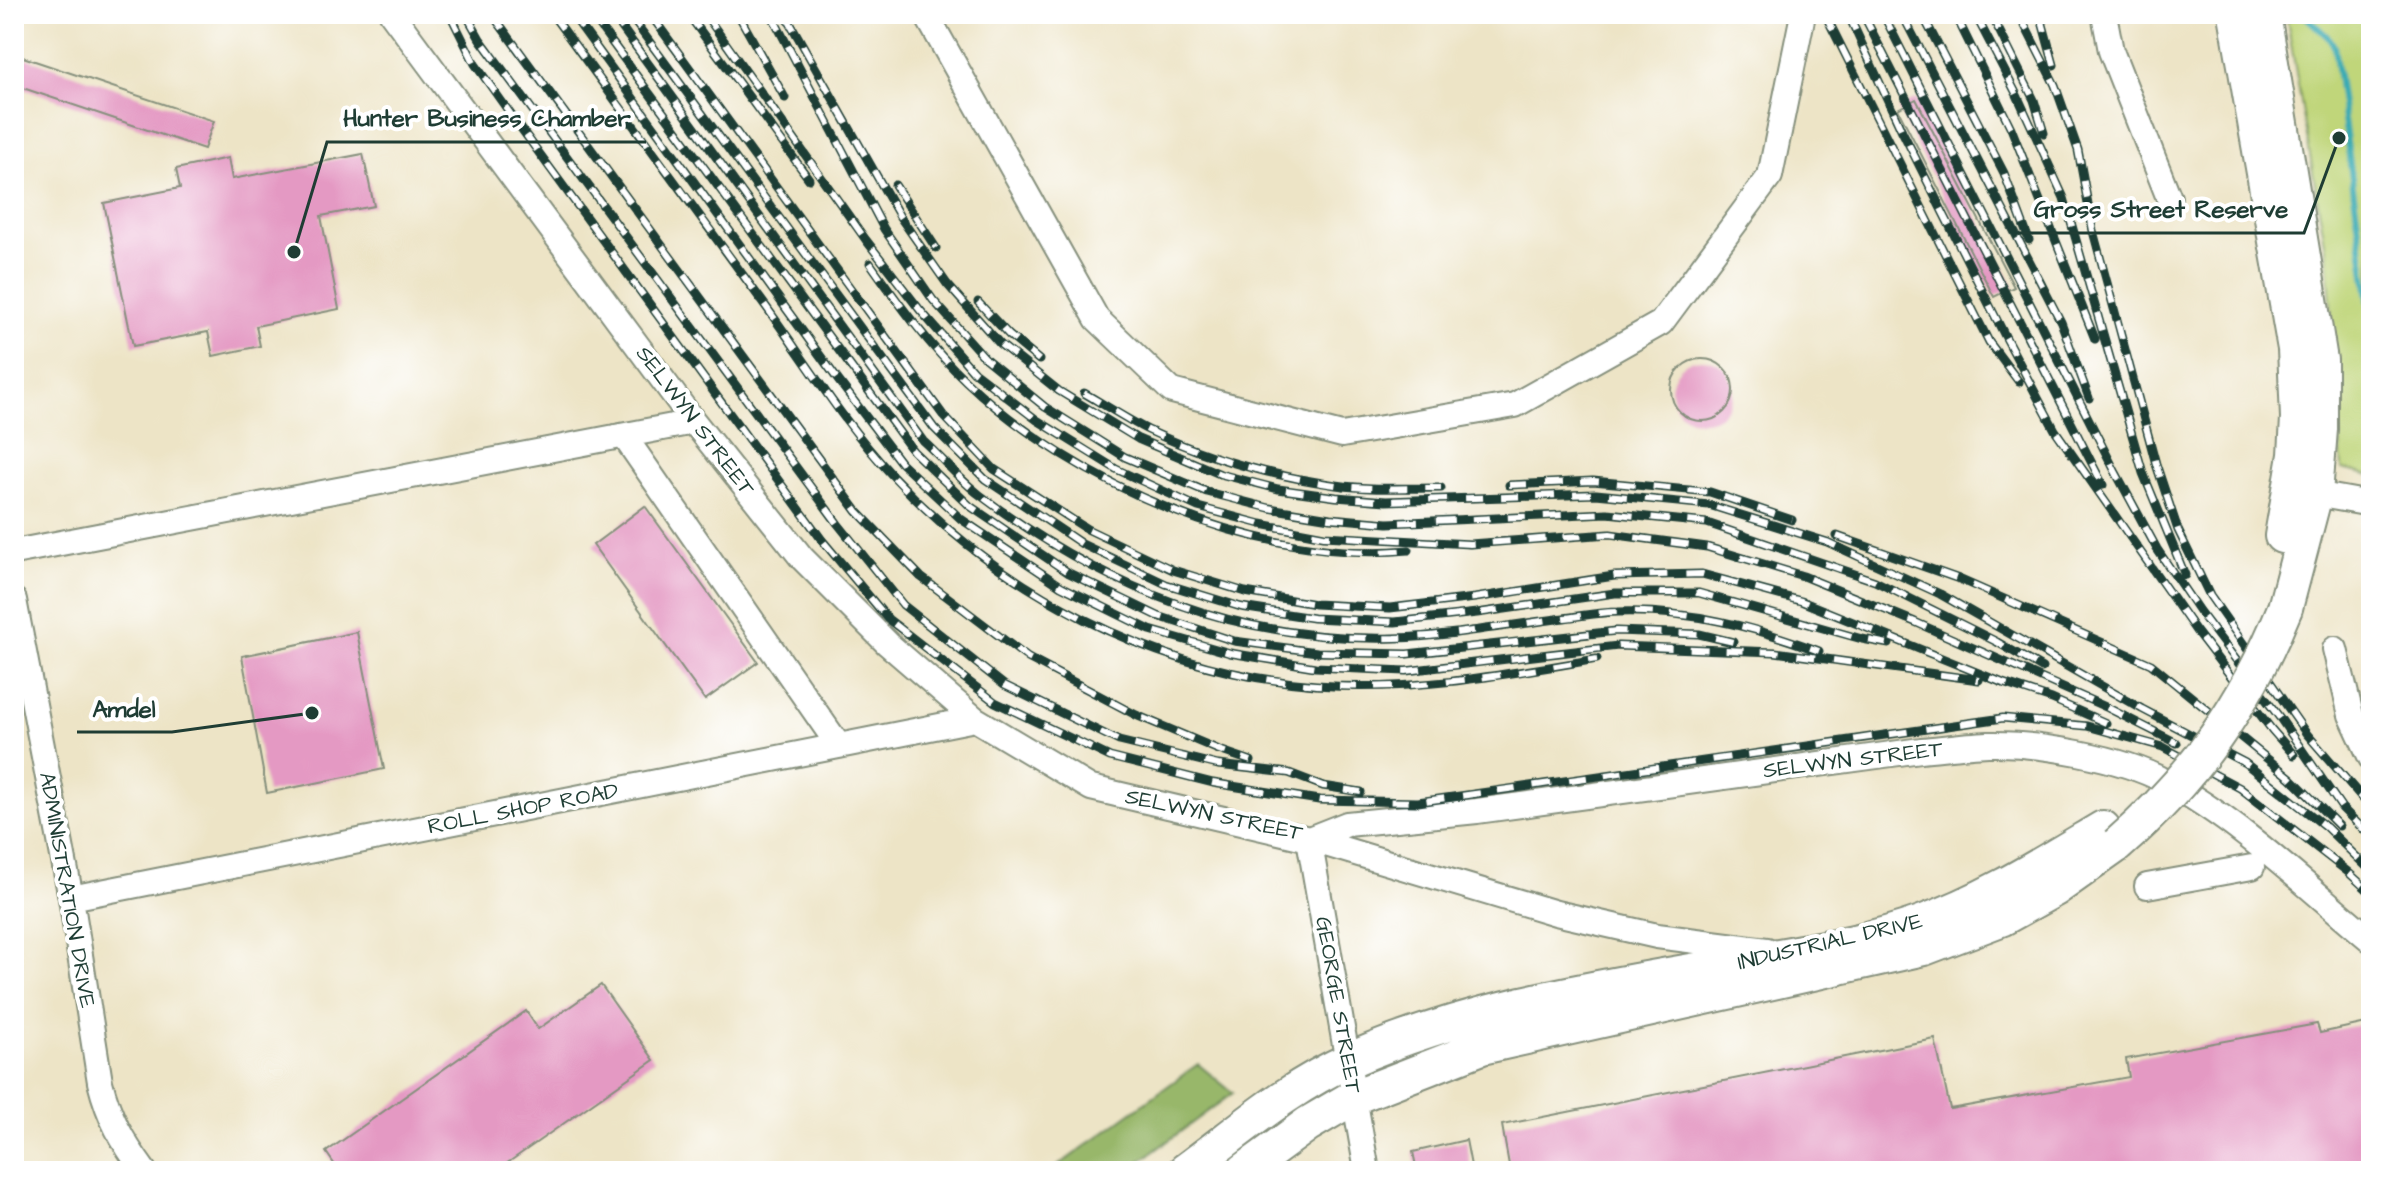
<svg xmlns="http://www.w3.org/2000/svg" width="2385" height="1185" font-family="'Architects Daughter',sans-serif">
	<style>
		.green { fill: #c0d67a; stroke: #708a57; stroke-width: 2 }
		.forest { fill: #98b76a; stroke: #5c7a4f; stroke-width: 2 }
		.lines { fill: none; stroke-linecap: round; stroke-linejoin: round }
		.stream { stroke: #3aabb4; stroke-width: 6 }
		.building { fill: #e499c3 }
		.minor-casing { stroke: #86907d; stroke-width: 28 }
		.highway-casing { stroke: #86907d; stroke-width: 38 }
		.minor { stroke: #fff; stroke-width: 24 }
		.highway { stroke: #fff; stroke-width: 34 }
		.rail-casing { stroke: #1f3d34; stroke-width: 9 }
		.rail { stroke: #fff; stroke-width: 6; stroke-dasharray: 18; stroke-linecap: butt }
		.highway-bridge-casing { stroke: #86907d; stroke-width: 38; stroke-linecap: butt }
		.highway-bridge { stroke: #fff; stroke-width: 34 }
		.labels { text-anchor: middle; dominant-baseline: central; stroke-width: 8; stroke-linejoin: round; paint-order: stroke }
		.street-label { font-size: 22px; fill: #1f3d34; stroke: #fff }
		.leader { fill: none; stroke: #1f3d34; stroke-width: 3 }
		.callout-dot { fill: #1f3d34; stroke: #fff; stroke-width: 3 }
		.callout-label { font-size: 24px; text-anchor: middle; font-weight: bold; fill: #1f3d34; stroke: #fff; stroke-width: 8; stroke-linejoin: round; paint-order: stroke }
	</style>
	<rect width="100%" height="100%" fill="#fff"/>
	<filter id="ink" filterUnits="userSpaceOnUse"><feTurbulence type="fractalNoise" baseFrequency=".0125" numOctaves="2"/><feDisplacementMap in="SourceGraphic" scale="16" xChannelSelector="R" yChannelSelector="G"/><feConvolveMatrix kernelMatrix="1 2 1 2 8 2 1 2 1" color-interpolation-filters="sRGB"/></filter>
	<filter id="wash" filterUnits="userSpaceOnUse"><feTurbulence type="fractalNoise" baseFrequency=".006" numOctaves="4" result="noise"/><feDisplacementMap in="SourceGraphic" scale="32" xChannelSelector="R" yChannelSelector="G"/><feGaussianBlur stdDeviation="1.8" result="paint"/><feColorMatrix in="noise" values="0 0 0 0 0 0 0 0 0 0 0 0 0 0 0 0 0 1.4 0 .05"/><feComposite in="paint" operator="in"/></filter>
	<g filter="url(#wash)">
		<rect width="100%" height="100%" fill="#ede4c6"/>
		<path class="green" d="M 2286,14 L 2371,14 L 2371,476 L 2342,469 L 2328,261 Z"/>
		<path class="forest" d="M 1198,1064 L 1233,1093 L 1127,1171 L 1051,1171 Z"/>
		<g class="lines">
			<path class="stream" d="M 2303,14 L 2330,39 L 2334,46 L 2371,319"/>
		</g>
		<g id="blocks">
			<path class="building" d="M 14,54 L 214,121 L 204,149 L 14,85 Z
				M 1916,99 L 2014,287 L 1994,297 L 1898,109 Z
				M 363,154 L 374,206 L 321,216 L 339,309 L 256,326 L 260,346 L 213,356 L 208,332 L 133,346 L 104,203 L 180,188 L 176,169 L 228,158 L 232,179 Z
				M1671 390a31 31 0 1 1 62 0a31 31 0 1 1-62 0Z
				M 645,506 L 758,662 L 705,700 L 593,545 Z
				M 357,632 L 384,769 L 267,793 L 242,656 Z
				M 601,985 L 654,1060 L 496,1171 L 339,1171 L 326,1152 L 526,1011 L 538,1029 Z
				M 2371,1022 L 2371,1171 L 1510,1171 L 1502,1125 L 1935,1039 L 1950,1109 L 2129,1077 L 2126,1059 L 2317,1024 L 2320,1033 Z
				M 1466,1140 L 1472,1171 L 1417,1171 L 1413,1152 Z"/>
		</g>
	</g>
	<g filter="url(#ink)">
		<use href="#blocks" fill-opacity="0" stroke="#86907d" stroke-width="2"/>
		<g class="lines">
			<g class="minor-casing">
				<path id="minor" d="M 392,14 L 694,422 L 802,558 L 888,644 L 975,719 L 1091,788 L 1309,839 L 1556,913 L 1657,936 L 1767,950
					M 926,14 L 1097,319 L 1172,391 L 1342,435 L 1515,405 L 1661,323 L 1770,176 L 1802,19 L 1800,14
					M 2104,14 L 2111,51 L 2169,198
					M 624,436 L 839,746
					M 2315,494 L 2371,504
					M 14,552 L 694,422
					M 14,600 L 71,898 L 100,1082 C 109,1118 122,1141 144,1171
					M 2335,649 L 2351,715 L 2371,758
					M 1309,839 L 1347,824 L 1477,811 L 1921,750 C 1943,748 1966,745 1988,744 C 2038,743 2121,757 2165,781 C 2238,820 2307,887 2371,940
					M 1309,839 L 1367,1171
					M 2147,886 L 2252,867
					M 71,898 L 975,719"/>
			</g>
			<g class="highway-casing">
				<path id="highway" d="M 2236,14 L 2295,349 L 2298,418 L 2296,455 L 2282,536
					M 2263,14 L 2320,360 L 2320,429 L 2315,494 L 2285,608
					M 1185,1171 C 1238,1132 1290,1086 1350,1060 C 1477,1004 1614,985 1749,961 C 1806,951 1866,943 1921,923 C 1986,900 2044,863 2103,828
					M 1244,1171 L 1308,1124 L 1354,1097 L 1482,1047 L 1924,948 L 2003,918 L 2055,889 L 2117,845"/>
			</g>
			<use href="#minor" class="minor"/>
			<use href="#highway" class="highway"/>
			<g class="rail-casing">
				<path id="rail" d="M 450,14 L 475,64 L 512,116 L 822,540 L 888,619 L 995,702 L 1110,757 L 1213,783 L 1319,800 L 1418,802 L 2003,718 L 2087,726 L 2163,747 L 2240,788 L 2348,872 L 2371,893
					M 466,14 L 480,39 L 838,524 L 903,605 L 1004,685 L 1119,741 L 1218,765 L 1289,773 L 1323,786 L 1361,792
					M 492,14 L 857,511 L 921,577 L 1028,658 L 1136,715 L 1219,750 L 1251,761
					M 552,14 C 621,108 690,202 759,297 C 802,355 842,422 892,475 C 1001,592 1155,673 1316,685 C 1413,692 1503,675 1597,659
					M 572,14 L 838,380 L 901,463 L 961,519 L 1061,586 L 1150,630 L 1230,653 L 1315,667 L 1406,671 L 1618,646 L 1775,652 L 1979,680
					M 591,14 L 913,451 L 970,506 L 1069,573 L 1158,616 L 1234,641 L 1317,652 L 1407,654 L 1616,631 L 1699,634 L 1733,642
					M 612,14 L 923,441 C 942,458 960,480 980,495 C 1105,589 1238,642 1395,638 C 1451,636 1508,625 1564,618 C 1582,616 1600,612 1618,612 C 1690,610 1752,626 1819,651
					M 629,14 L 934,428 L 985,479 L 1082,544 L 1166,584 L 1241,607 L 1313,618 L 1395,622 L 1477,613 L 1615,593 L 1699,593 L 1862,639 L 1889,644
					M 650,14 L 943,415 L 994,469 L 1087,529 L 1173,570 L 1245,592 L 1315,604 L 1390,608 L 1475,598 L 1614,576 L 1702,574 L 1801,601 L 2003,683 L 2052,699 L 2106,723
					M 688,14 L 809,179
					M 705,14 L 866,240 L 920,310 L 974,372 L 1037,420 L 1116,469 L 1198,507 L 1261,524 L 1324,536 L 1470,544 L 1610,534 L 1707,547 L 1803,576 L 1915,622 L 2108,708 L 2177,743
					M 738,14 L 785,98
					M 771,14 L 884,229 L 933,300 L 986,359 L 1045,407 L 1125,457 L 1207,492 L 1269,508 L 1330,518 L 1388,523 L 1607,513 L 1707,523 L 1875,581 L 1997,642 L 2042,668
					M 785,14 L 900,217 L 947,284 L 1000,344 L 1059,391 L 1138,439 L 1220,474 L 1278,489 L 1336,497 L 1386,501 L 1596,494 L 1709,505 L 1827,542 L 1940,594 L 2142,709 L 2245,763 L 2326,827 L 2371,871
					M 1825,14 L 1989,342 L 2019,382
					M 1848,14 L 1902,131 L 2005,336 L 2055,430 L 2196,631 L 2272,730 L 2294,755
					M 1863,14 L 2103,485
					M 1883,14 L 2116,473 L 2157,549 L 2199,611 L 2280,718 L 2342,808 L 2371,837
					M 1902,14 L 2061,322 L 2089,398
					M 1922,14 L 2004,173 L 2029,240
					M 1955,14 L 2011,128 L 2095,339
					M 1975,14 L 2017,95 L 2064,198 L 2143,473 L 2185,575
					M 1991,14 L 2034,100 L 2044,133
					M 2019,14 L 2055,85 L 2078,150 L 2093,231 L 2156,464 L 2178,530 L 2210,596 L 2306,733 L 2371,808
					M 2040,14 L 2054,65
					M 895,185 L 936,248
					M 870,263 C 899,304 929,346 966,381 C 1074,484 1258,565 1409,550
					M 978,302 L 1009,335 L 1039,360
					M 1084,393 C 1105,405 1126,419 1148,430 C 1207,458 1271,476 1336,485 C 1371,490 1406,488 1441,488
					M 1509,485 L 1593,481 L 1710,492 L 1792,520
					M 1837,536 L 1959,579 L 2151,664 L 2291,778 L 2339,826"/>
			</g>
			<use href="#rail" class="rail"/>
			<g class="highway-bridge-casing">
				<path id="highway-bridge" d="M 2117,845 C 2195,777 2246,704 2285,608"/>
			</g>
			<use href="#highway-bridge" class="highway-bridge"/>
		</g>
	</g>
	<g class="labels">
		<g class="street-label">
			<text transform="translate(695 421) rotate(53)">SELWYN STREET</text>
			<text transform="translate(1853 760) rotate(-7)">SELWYN STREET</text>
			<text transform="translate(523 809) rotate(-11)">ROLL SHOP ROAD</text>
			<text transform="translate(1214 815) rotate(12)">SELWYN STREET</text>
			<text transform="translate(67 890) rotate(80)">ADMINISTRATION DRIVE</text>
			<text transform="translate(1830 942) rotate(-13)">INDUSTRIAL DRIVE</text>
			<text transform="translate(1338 1005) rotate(80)">GEORGE STREET</text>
		</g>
	</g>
	<path class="leader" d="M294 252L327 142H646M2339 138L2304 233H2018M312 713L172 732H77"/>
	<g class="callout-dot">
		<circle cx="294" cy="252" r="8"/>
		<circle cx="2339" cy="138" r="8"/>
		<circle cx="312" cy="713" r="8"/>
	</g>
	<g class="callout-label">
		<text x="487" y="126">Hunter Business Chamber</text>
		<text x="2161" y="217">Gross Street Reserve</text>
		<text x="124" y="717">Amdel</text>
	</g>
	<rect width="2385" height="1185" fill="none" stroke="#fff" stroke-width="48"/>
</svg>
